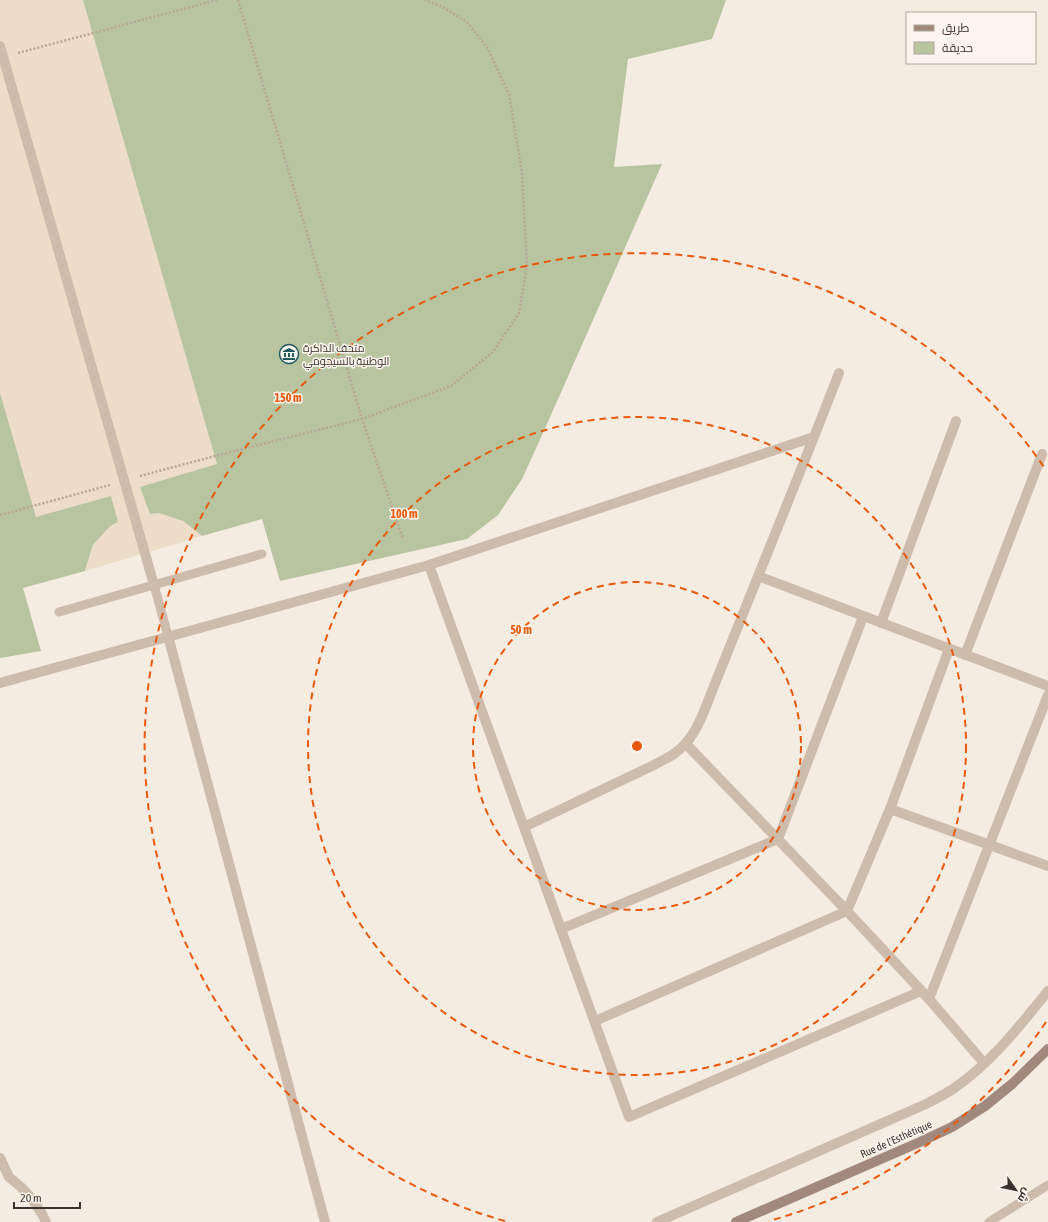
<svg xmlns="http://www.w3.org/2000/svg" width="1048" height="1222" font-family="'Asap Condensed',Cairo,sans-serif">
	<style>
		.green { fill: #b8c4a0 }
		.plaza { fill: #ecdcc8 }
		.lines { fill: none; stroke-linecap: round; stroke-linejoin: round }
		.path { stroke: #b9a596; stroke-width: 2.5; stroke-dasharray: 2 2; stroke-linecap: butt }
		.lane { stroke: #cdbbac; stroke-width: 9 }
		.street { stroke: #cdbbac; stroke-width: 10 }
		.secondary { stroke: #a18a7d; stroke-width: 10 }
		.ring { fill: none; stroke: #e8590c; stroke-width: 2; stroke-dasharray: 7 5 }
		.labels { text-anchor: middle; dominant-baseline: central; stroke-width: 3; stroke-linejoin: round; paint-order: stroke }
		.poi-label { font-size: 11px; fill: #3b302b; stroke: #fbf5ee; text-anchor: start }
		.street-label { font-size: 11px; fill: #3b302b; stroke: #fbf5ee }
		.centre { fill: #e8590c; stroke: #fbf5ee; stroke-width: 2 }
		.ring-label { font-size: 12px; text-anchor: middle; font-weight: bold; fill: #e8590c; stroke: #fbf5ee; stroke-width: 3; stroke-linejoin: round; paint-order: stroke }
	</style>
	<rect width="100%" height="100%" fill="#f4ebe1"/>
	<path class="green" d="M 0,0 L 726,0 L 712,39 L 628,59 L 614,167 L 662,164 L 543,433 L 522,479 L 498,515 L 467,539 L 280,581 L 262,519 L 202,536 L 183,521 L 93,545 L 85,571 L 23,588 L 41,651 L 0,658 Z"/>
	<path class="plaza" d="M 0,0 L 83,0 L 217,464 L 140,487 L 150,514 L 159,513 L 183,521 L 202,536 L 85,571 L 93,545 L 110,526 L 118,522 L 111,496 L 36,517 L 0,393 Z"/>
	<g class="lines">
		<path class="path" d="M 238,0 L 362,419 L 403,539
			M 18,53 L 217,0
			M 140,476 L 215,456 L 362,419 L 451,386 L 493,352 L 519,313 L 527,265 L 522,173 L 509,94 L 487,47 L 467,22 L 441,6 L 425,0
			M 0,515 L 110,485"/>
		<path class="lane" d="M 154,585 L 168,636
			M 59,612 L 262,554
			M 989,1222 L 1048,1185"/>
		<path class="street" d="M 0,46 L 154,585
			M 429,565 L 629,1117 L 921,991
			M 758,576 L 1048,686
			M 881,623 L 956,421
			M 168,636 L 325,1222
			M 965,655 L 1042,454
			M 0,683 L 429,565 L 814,437
			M 686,744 L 847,911 L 929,999 L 984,1063
			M 890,809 L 1048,866
			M 524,827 L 654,765 C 665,759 677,754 685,744 C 698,730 705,709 712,691 L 814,437 L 839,373
			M 561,929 L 778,839 L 863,617
			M 929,999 L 1048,695
			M 595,1021 L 847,911 L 890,809 L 949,649
			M 0,1158 L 9,1177 L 21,1187 L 32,1199 L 42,1214 L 46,1222
			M 657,1222 L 926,1104 C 935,1099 944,1095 953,1089 C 991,1063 1019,1027 1048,991"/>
		<path class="secondary" d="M 736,1222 L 920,1142 L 952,1127 L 985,1106 L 1012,1084 L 1048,1049"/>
	</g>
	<g class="ring">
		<circle cx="637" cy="746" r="164"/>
		<circle cx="637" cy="746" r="329"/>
		<path d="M1046 1022A493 493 0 0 1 769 1221M505 1221A493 493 0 1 1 1046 470"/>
	</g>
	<defs>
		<g id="museum-ring" transform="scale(1)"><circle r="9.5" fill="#fbf5ee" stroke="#1f5a5e" stroke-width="1.5"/><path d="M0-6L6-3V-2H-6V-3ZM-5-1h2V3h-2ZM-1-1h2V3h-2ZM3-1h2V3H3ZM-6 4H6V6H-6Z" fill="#1f5a5e"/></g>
	</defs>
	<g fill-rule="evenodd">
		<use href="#museum-ring" x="289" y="354"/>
	</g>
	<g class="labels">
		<g class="poi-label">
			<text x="303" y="348">متحف الذاكرة<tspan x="303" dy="13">الوطنية بالسيجومي</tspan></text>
		</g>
		<g class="street-label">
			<text transform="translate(896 1139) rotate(-24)">Rue de l'Esthétique</text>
		</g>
	</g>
	<circle cx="637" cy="746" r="6" class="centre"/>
	<g class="ring-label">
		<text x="288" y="402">150 m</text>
		<text x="404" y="518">100 m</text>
		<text x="521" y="634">50 m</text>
	</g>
	<rect x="906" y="12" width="130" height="52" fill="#fbf5ee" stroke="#aea6a0"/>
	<rect x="914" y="25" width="20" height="6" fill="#a18a7d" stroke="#aea6a0"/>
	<text x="942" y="32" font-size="12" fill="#3b302b">طريق</text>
	<rect x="914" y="42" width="20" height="12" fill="#b8c4a0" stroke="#aea6a0"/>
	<text x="942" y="52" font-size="12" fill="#3b302b">حديقة</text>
	<g transform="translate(1016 1190) rotate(123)" stroke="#fbf5ee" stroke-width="3" paint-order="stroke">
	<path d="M0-3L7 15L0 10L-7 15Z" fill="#3b302b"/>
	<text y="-6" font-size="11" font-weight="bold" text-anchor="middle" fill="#3b302b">ش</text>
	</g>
	<path d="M14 1202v6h66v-6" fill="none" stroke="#3b302b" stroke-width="2"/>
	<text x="20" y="1202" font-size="12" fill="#3b302b" stroke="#fbf5ee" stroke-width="3" paint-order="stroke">20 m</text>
</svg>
